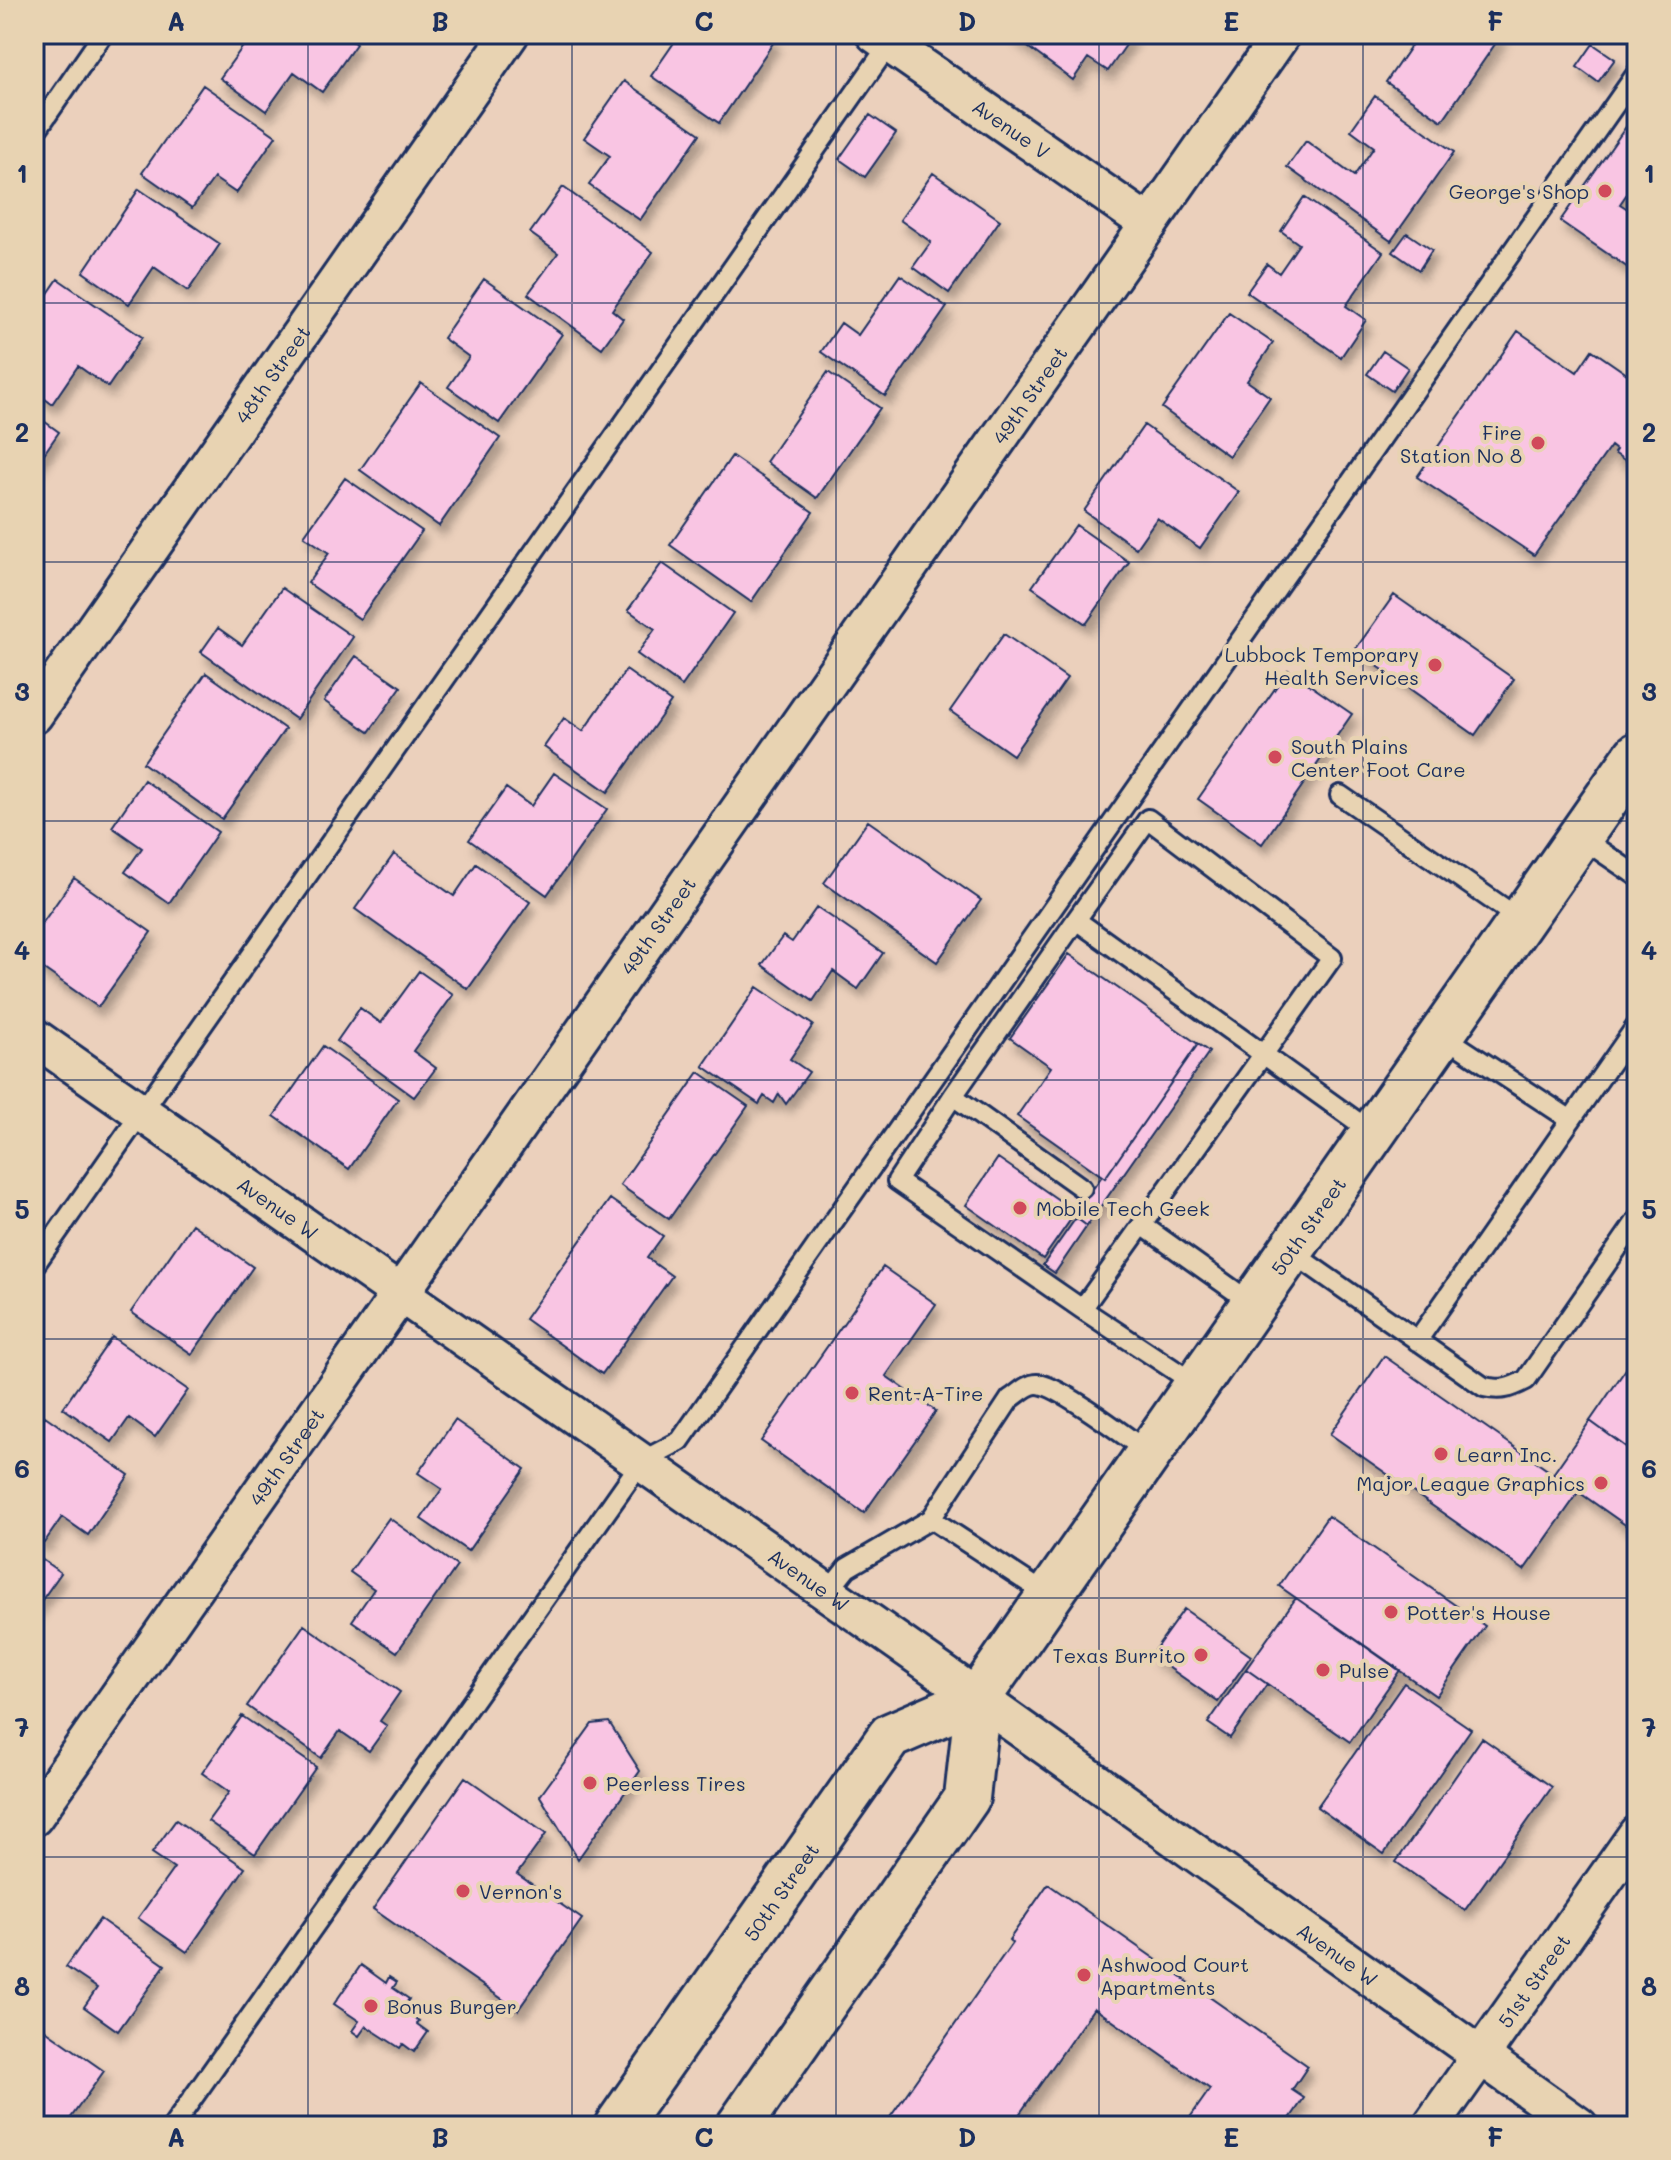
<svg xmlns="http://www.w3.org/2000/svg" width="1671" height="2160" font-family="Mali,sans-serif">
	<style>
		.building { fill: #f9c5e3; stroke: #1b2f5e; stroke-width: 2; filter: url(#shadow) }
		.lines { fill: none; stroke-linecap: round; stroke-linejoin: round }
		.lane-casing { stroke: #1b2f5e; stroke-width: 24 }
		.street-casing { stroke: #1b2f5e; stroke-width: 42 }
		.secondary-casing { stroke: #1b2f5e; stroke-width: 50 }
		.lane { stroke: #e8d3b2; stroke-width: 18 }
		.street { stroke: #e8d3b2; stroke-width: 36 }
		.secondary { stroke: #e8d3b2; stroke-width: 44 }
		.grid { fill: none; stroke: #1b2f5e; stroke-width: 2; stroke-opacity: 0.55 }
		.poi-dot { fill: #d1495b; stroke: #e8d3b2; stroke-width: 3 }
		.labels { text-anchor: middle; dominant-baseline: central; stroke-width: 8; stroke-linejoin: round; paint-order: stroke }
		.street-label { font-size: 20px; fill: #1b2f5e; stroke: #e8d3b2 }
		.poi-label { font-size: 20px; fill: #1b2f5e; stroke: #e8d3b2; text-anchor: start }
		.neatline { fill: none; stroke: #1b2f5e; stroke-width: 3 }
		.grid-label { font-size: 26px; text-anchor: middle; font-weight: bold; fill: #1b2f5e }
	</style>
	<defs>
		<filter id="shadow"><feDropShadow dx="5" dy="9" stdDeviation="4" flood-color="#0004"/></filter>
	</defs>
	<rect width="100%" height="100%" fill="#ebd0bc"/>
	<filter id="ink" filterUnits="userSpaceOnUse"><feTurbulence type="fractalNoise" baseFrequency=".0125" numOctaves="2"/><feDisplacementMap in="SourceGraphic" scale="16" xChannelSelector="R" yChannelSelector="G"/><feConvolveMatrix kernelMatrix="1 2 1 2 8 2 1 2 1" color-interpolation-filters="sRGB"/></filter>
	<g filter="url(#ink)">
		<path class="building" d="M 252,34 L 342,34 L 356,44 L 322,92 L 294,72 L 266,111 L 220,78 Z
			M 680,34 L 766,34 L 775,40 L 719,123 L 651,76 Z
			M 1010,34 L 1131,34 L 1133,35 L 1108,71 L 1088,58 L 1073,80 Z
			M 1419,34 L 1425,38 L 1428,34 L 1502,34 L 1442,121 L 1386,82 Z
			M 1593,44 L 1615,59 L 1598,82 L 1577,67 Z
			M 624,81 L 700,134 L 640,220 L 589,185 L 610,156 L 584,138 Z
			M 203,85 L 276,136 L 236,193 L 214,178 L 192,208 L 142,173 Z
			M 1375,96 L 1454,152 L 1391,241 L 1287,167 L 1306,141 L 1354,176 L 1374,147 L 1351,130 Z
			M 1637,111 L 1637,179 L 1620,204 L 1637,215 L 1637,274 L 1560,221 Z
			M 870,115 L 896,133 L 865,177 L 839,159 Z
			M 933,173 L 1000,220 L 949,293 L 913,267 L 931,242 L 900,220 Z
			M 563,187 L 653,252 L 612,310 L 623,319 L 602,348 L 528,294 L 558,253 L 530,233 Z
			M 139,189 L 220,244 L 188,291 L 154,267 L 129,304 L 83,272 Z
			M 1304,197 L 1383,252 L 1346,306 L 1366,320 L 1341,357 L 1247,292 L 1267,264 L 1279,273 L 1299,244 L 1281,231 Z
			M 1407,233 L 1432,250 L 1419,270 L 1393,252 Z
			M 900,275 L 947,307 L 885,396 L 821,352 L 841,323 L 858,335 Z
			M 58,279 L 142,337 L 108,387 L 78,366 L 52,404 L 34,391 L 34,314 Z
			M 484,279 L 562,334 L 499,423 L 448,387 L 469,357 L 443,338 Z
			M 1229,313 L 1273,343 L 1247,381 L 1270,397 L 1229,456 L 1162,408 Z
			M 1518,331 L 1577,372 L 1592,350 L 1637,381 L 1635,443 L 1637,459 L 1632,465 L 1614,453 L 1616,450 L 1611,446 L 1534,555 L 1417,477 Z
			M 1383,351 L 1408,368 L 1392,391 L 1367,374 Z
			M 828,372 L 880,408 L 817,498 L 766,462 Z
			M 421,383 L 500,438 L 439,526 L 360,470 Z
			M 34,414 L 59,432 L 34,468 Z
			M 1144,425 L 1239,492 L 1200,548 L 1157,518 L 1136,548 L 1084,511 Z
			M 732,456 L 813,512 L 751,602 L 670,545 Z
			M 345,478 L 422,531 L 360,619 L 308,583 L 329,553 L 304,536 Z
			M 1076,525 L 1129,562 L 1086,624 L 1032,587 Z
			M 662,563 L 733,613 L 682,686 L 637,654 L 655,629 L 628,610 Z
			M 282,588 L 353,637 L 296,719 L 201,652 L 218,628 L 242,645 Z
			M 1394,595 L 1514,679 L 1475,735 L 1355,650 Z
			M 1004,634 L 1067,678 L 1013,755 L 950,711 Z
			M 356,656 L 401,687 L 369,732 L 324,701 Z
			M 626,670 L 671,702 L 608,792 L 544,747 L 564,718 L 583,731 Z
			M 1288,670 L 1352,714 L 1262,844 L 1198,799 Z
			M 206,673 L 285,729 L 222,819 L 143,763 Z
			M 554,773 L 607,809 L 547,895 L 469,840 L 506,788 L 531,806 Z
			M 144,780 L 218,832 L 169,903 L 125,872 L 142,848 L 112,827 Z
			M 868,821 L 981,900 L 937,962 L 824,883 Z
			M 394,854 L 454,896 L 476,864 L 530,902 L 468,989 L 355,909 Z
			M 74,878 L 151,932 L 98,1007 L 34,962 L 34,935 Z
			M 817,907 L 883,953 L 858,989 L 833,971 L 813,1001 L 762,965 L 783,936 L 792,942 Z
			M 1069,954 L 1198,1044 L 1105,1178 L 1017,1116 L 1051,1067 L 1010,1038 Z
			M 419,971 L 453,995 L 413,1051 L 436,1068 L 414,1097 L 337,1041 L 360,1008 L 381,1023 Z
			M 757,987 L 813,1025 L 790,1059 L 809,1072 L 786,1104 L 779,1094 L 774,1103 L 764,1096 L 759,1104 L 703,1066 Z
			M 1198,1044 L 1209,1052 L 1087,1226 L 1074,1216 L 1102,1176 L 1105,1178 Z
			M 323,1046 L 398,1099 L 349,1169 L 274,1116 Z
			M 699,1072 L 748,1106 L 669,1219 L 620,1185 Z
			M 998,1158 L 1076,1212 L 1043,1259 L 966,1205 Z
			M 610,1199 L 663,1236 L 647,1258 L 672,1276 L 602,1374 L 525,1319 Z
			M 1076,1218 L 1087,1226 L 1055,1273 L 1043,1265 Z
			M 192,1224 L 253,1267 L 192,1354 L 131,1312 Z
			M 883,1267 L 936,1304 L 886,1376 L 936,1411 L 864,1513 L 761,1441 Z
			M 112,1337 L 188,1390 L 155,1437 L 129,1418 L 112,1442 L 63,1408 Z
			M 1637,1353 L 1637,1455 L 1590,1421 Z
			M 1384,1356 L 1579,1492 L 1524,1570 L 1330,1434 Z
			M 45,1416 L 129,1475 L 88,1535 L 62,1517 L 44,1543 L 34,1537 L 34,1431 Z
			M 455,1420 L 525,1469 L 468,1551 L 421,1519 L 442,1489 L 418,1473 Z
			M 1590,1421 L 1637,1455 L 1637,1533 L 1553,1474 Z
			M 1328,1516 L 1485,1626 L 1436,1696 L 1279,1586 Z
			M 389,1518 L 457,1566 L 397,1652 L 352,1621 L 374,1589 L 350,1572 Z
			M 34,1554 L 61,1573 L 34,1611 Z
			M 1296,1598 L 1400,1670 L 1350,1742 L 1246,1669 Z
			M 1184,1609 L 1251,1656 L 1218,1702 L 1151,1655 Z
			M 1184,1609 L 1251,1656 L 1218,1702 L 1151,1655 Z
			M 304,1625 L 400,1692 L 380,1721 L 387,1726 L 369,1751 L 340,1731 L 321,1758 L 247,1706 Z
			M 1246,1669 L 1267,1684 L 1230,1738 L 1208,1723 Z
			M 1404,1683 L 1471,1729 L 1384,1854 L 1317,1807 Z
			M 242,1716 L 316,1767 L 255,1854 L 208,1821 L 229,1792 L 202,1773 Z
			M 609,1722 L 640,1771 L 578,1859 L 540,1796 L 592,1724 Z
			M 1482,1738 L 1552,1787 L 1465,1910 L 1396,1862 Z
			M 465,1777 L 546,1834 L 517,1874 L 582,1919 L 518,2010 L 373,1909 Z
			M 176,1820 L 245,1868 L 187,1952 L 138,1918 L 174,1868 L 152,1853 Z
			M 1048,1884 L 1308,2066 L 1292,2090 L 1304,2098 L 1285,2126 L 1184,2126 L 1210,2089 L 1094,2008 L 1011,2126 L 884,2126 L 1012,1943 L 1009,1940 Z
			M 100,1919 L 165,1965 L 118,2031 L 84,2007 L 97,1988 L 66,1967 Z
			M 361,1965 L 386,1983 L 389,1977 L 397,1982 L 393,1988 L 409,1999 L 402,2009 L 419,2021 L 417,2024 L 428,2032 L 414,2052 L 403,2044 L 400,2048 L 366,2026 L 359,2036 L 352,2031 L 359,2021 L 334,2004 Z
			M 34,2022 L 104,2071 L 65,2126 L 34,2126 Z
			M 1637,2022 L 1637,2045 L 1626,2038 Z"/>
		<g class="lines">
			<g class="lane-casing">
				<path id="lane" d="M 34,134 L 103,34
					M 1340,795 L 1521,920
					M 1580,837 L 1637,876
					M 1076,920 L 953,1096 L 1082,1188
					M 1442,1035 L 1571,1120
					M 953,1096 L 897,1181 L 1082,1309 L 1197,1385
					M 1142,1225 L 1253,1304
					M 1290,1251 L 1484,1387 C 1501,1391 1511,1388 1526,1380 L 1637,1220
					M 34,1266 L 892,40
					M 1082,1309 L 1332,958 L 1148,819 L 1076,920 L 1373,1133
					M 1417,1341 L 1637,1025
					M 828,1592 L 847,1568 L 931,1519
					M 1049,1596 L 931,1519 L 1010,1399 C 1018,1394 1027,1384 1037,1384 C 1058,1384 1129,1439 1149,1453
					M 173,2126 L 642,1461 L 680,1441 L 1637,73"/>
			</g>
			<g class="street-casing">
				<g id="street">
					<path id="s1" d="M 875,34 L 1149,224"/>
					<path id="s2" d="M 34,715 L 510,34"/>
					<path id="s3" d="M 34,1037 L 978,1698 L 1579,2126"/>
					<path id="s4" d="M 34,1817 L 1282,34"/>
					<path id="s5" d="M 1431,2126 L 1637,1834"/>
				</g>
			</g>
			<g class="secondary-casing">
				<g id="secondary">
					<path id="s6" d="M 617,2126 L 890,1736 L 978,1698"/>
					<path id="s7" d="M 739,2126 L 967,1798 L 978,1698 L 1637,755"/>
				</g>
			</g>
			<use href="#lane" class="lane"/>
			<use href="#street" class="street"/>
			<use href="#secondary" class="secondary"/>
		</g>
	</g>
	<path class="grid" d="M 308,34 L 308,2126M 572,34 L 572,2126M 836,34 L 836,2126M 1099,34 L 1099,2126M 1363,34 L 1363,2126M 34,303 L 1637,303M 34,562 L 1637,562M 34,821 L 1637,821M 34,1080 L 1637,1080M 34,1339 L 1637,1339M 34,1598 L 1637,1598M 34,1857 L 1637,1857"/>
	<g class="poi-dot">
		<circle cx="1605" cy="191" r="8"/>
		<circle cx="1538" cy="443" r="8"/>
		<circle cx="1435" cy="665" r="8"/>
		<circle cx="1275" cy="757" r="8"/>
		<circle cx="1020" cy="1208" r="8"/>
		<circle cx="852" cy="1393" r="8"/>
		<circle cx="1441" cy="1454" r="8"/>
		<circle cx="1601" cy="1483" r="8"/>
		<circle cx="1391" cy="1612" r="8"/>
		<circle cx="1201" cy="1655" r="8"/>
		<circle cx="1323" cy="1670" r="8"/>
		<circle cx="590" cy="1783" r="8"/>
		<circle cx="463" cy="1891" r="8"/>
		<circle cx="1084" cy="1975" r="8"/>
		<circle cx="371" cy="2006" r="8"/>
	</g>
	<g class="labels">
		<g class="street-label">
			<text stroke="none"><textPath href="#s1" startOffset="166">Avenue V</textPath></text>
			<text stroke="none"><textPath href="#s2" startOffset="416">48th Street</textPath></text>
			<text stroke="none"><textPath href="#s4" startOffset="1736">49th Street</textPath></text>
			<text stroke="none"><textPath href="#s4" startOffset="1088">49th Street</textPath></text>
			<text stroke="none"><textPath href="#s3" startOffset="298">Avenue W</textPath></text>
			<text stroke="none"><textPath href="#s7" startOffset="1076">50th Street</textPath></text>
			<text stroke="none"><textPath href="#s4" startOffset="440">49th Street</textPath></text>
			<text stroke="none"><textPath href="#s3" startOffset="946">Avenue W</textPath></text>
			<text stroke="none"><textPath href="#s6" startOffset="286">50th Street</textPath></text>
			<text stroke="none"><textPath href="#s3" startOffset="1594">Avenue W</textPath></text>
			<text stroke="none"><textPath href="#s5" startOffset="178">51st Street</textPath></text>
		</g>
		<g class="poi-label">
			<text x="1589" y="191" text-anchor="end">George's Shop</text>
			<text x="1522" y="432" text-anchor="end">Fire<tspan x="1522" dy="23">Station No 8</tspan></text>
			<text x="1419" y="654" text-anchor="end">Lubbock Temporary<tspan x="1419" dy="23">Health Services</tspan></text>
			<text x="1291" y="746">South Plains<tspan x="1291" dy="23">Center Foot Care</tspan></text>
			<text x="1036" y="1208">Mobile Tech Geek</text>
			<text x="868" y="1393">Rent-A-Tire</text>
			<text x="1457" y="1454">Learn Inc.</text>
			<text x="1585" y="1483" text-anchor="end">Major League Graphics</text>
			<text x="1407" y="1612">Potter's House</text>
			<text x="1185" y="1655" text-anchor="end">Texas Burrito</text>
			<text x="1339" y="1670">Pulse</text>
			<text x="606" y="1783">Peerless Tires</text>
			<text x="479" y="1891">Vernon's</text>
			<text x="1100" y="1964">Ashwood Court<tspan x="1100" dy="23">Apartments</tspan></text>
			<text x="387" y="2006">Bonus Burger</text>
		</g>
	</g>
	<rect width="1671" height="2160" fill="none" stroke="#e8d3b2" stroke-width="88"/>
	<rect x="44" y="44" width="1583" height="2072" class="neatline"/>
	<g class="grid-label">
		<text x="176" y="31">A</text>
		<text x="440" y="31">B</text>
		<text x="704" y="31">C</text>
		<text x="967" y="31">D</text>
		<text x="1231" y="31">E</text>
		<text x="1495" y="31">F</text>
		<text x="22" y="183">1</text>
		<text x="1649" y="183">1</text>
		<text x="22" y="442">2</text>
		<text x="1649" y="442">2</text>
		<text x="22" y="701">3</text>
		<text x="1649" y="701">3</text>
		<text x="22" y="960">4</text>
		<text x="1649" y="960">4</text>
		<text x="22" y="1219">5</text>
		<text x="1649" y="1219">5</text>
		<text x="22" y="1478">6</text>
		<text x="1649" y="1478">6</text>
		<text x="22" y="1737">7</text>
		<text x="1649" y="1737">7</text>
		<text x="22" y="1996">8</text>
		<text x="1649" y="1996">8</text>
		<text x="176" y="2147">A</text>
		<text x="440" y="2147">B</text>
		<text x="704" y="2147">C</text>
		<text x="967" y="2147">D</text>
		<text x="1231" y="2147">E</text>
		<text x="1495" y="2147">F</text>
	</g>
</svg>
